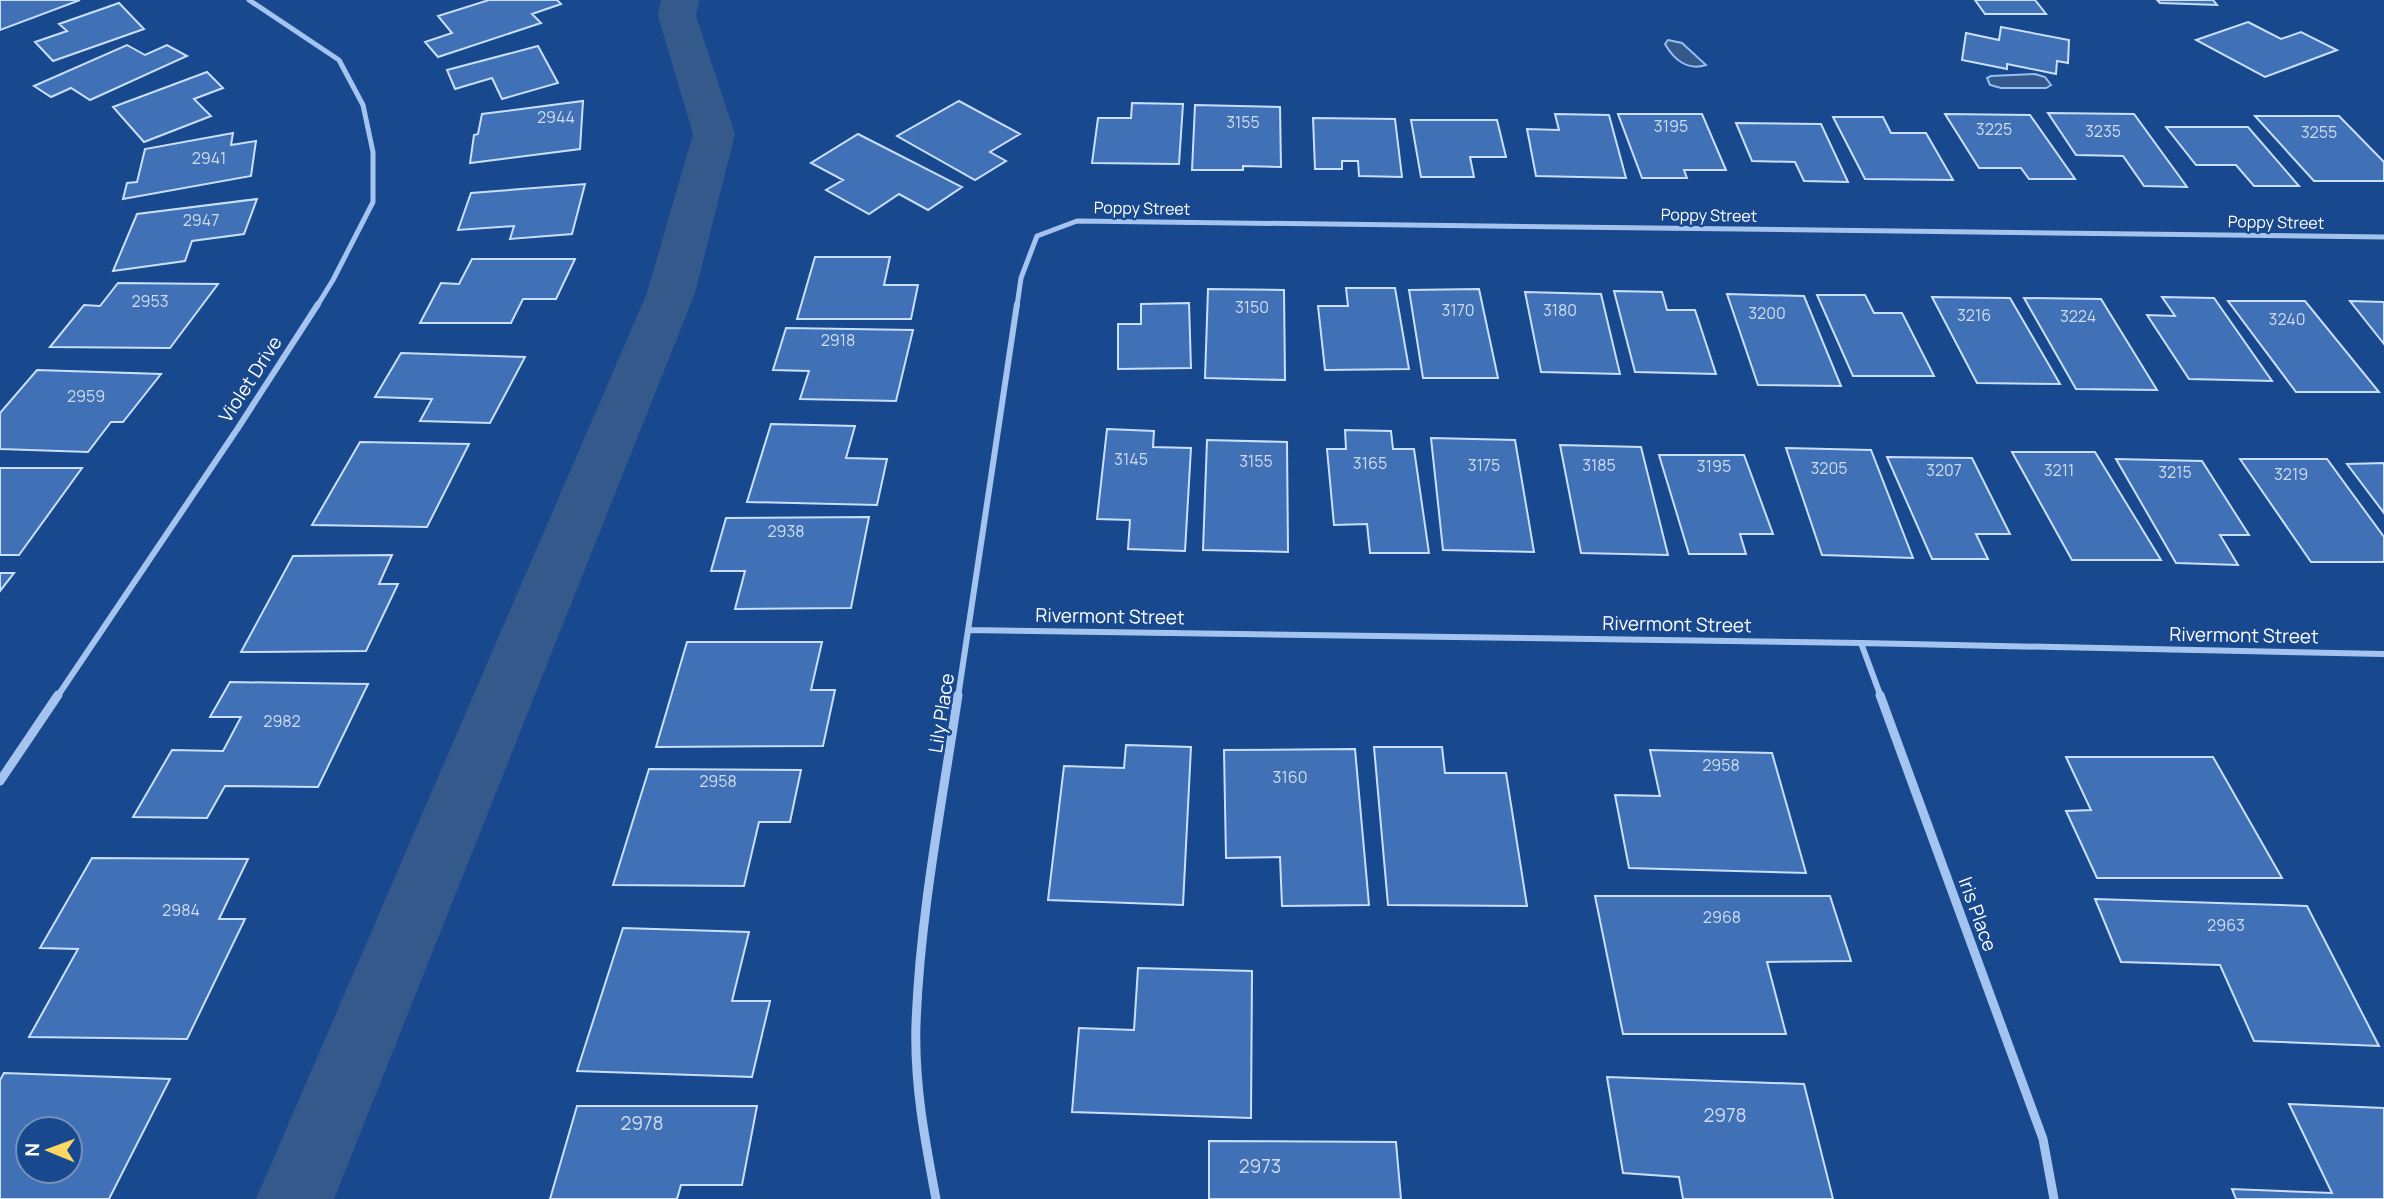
<svg xmlns="http://www.w3.org/2000/svg" width="2384" height="1199" font-family="Manrope,sans-serif">
	<style>
		.water { fill: #36598c; stroke: #96bef1; stroke-width: 2 }
		.lines { fill: none; stroke-linecap: round; stroke-linejoin: round }
		.canal { fill: #36598c; fill-rule: evenodd }
		.building { fill: #4071b7; stroke: #cadffb; stroke-width: 2; fill-rule: evenodd }
		.minor-far2 { stroke: #a4c4ef; stroke-width: 5 }
		.minor-far1 { stroke: #a4c4ef; stroke-width: 6 }
		.minor { stroke: #a4c4ef; stroke-width: 9 }
		.labels { text-anchor: middle; dominant-baseline: central; stroke-width: 5; stroke-linejoin: round; paint-order: stroke }
		.number-label { font-size: 16px; fill: #cfdced }
		.far-street-label { font-size: 16px; fill: #fff; stroke: #18488e }
		.street-label { font-size: 19px; fill: #fff; stroke: #18488e }
		.near-number-label { font-size: 19px; fill: #cfdced }
	</style>
	<rect width="100%" height="100%" fill="#18488e"/>
	<path class="water" d="M 1668,40 L 1682,43 L 1706,65 C 1688,71 1674,60 1665,44 Z
		M 2035,74 L 2045,77 L 2051,85 L 2046,88 L 2001,88 L 1990,85 L 1987,78 L 1991,76 Z"/>
	<g class="lines">
		<path class="canal" d="M 661,0 L 699,0 L 696,16 L 735,134 L 695,293 L 334,1199 L 256,1199 L 647,293 L 693,134 L 658,16 Z"/>
	</g>
	<path class="building" d="M 0,0 L 80,0 L 0,30 Z
		M 489,0 L 557,0 L 561,4 L 532,14 L 541,23 L 438,57 L 425,42 L 452,33 L 438,16 Z
		M 1975,0 L 2035,0 L 2046,14 L 1985,14 Z
		M 2157,0 L 2213,0 L 2217,5 L 2160,3 Z
		M 119,3 L 144,29 L 53,61 L 35,42 L 67,31 L 59,24 Z
		M 2248,22 L 2281,39 L 2301,32 L 2337,50 L 2265,77 L 2196,40 Z
		M 2001,27 L 2069,40 L 2068,63 L 2057,61 L 2056,74 L 2007,64 L 2007,69 L 1962,60 L 1966,33 L 1999,40 Z
		M 127,45 L 145,55 L 167,45 L 187,56 L 90,100 L 71,88 L 51,97 L 34,86 Z
		M 538,46 L 558,83 L 502,99 L 492,78 L 455,89 L 447,70 Z
		M 207,72 L 223,88 L 194,99 L 211,116 L 144,142 L 113,107 Z
		M 583,101 L 580,149 L 470,163 L 474,135 L 478,134 L 482,114 Z
		M 959,101 L 1020,134 L 990,152 L 1006,161 L 975,180 L 897,136 Z
		M 1132,103 L 1183,104 L 1179,164 L 1092,163 L 1098,118 L 1131,118 Z
		M 1195,105 L 1280,107 L 1281,167 L 1243,166 L 1243,170 L 1192,170 Z
		M 2048,113 L 2134,114 L 2187,187 L 2144,186 L 2123,156 L 2076,155 Z
		M 1555,114 L 1609,115 L 1626,178 L 1536,176 L 1527,129 L 1559,130 Z
		M 1618,114 L 1702,114 L 1726,170 L 1684,170 L 1687,178 L 1642,178 Z
		M 1945,114 L 2030,115 L 2075,179 L 2029,179 L 2021,168 L 1979,168 Z
		M 2255,116 L 2339,116 L 2384,162 L 2384,181 L 2314,181 Z
		M 1833,117 L 1883,117 L 1891,133 L 1926,133 L 1953,180 L 1865,179 Z
		M 1313,118 L 1395,119 L 1402,177 L 1359,176 L 1358,161 L 1342,161 L 1342,169 L 1315,169 Z
		M 1411,120 L 1497,120 L 1506,157 L 1470,157 L 1474,177 L 1421,177 Z
		M 1736,123 L 1821,124 L 1848,182 L 1804,181 L 1795,162 L 1752,161 Z
		M 2166,127 L 2248,127 L 2299,186 L 2254,186 L 2236,165 L 2196,165 Z
		M 233,133 L 231,145 L 256,141 L 251,176 L 123,199 L 127,183 L 137,182 L 145,149 Z
		M 858,134 L 962,187 L 928,210 L 899,194 L 869,214 L 826,190 L 843,180 L 811,163 Z
		M 585,184 L 572,234 L 510,239 L 514,226 L 458,230 L 471,193 Z
		M 257,199 L 244,234 L 192,241 L 185,261 L 113,271 L 137,214 Z
		M 815,257 L 890,257 L 884,285 L 918,285 L 911,319 L 797,319 Z
		M 472,259 L 575,259 L 556,299 L 523,299 L 511,323 L 420,323 L 441,283 L 459,284 Z
		M 118,283 L 218,284 L 170,348 L 50,347 L 84,305 L 100,306 Z
		M 1346,288 L 1395,288 L 1409,369 L 1325,370 L 1318,306 L 1348,306 Z
		M 1208,289 L 1284,290 L 1285,380 L 1205,378 Z
		M 1479,289 L 1498,378 L 1423,378 L 1409,290 Z
		M 1614,291 L 1662,292 L 1667,310 L 1695,310 L 1716,374 L 1635,372 Z
		M 1525,292 L 1601,294 L 1620,374 L 1541,372 Z
		M 1727,294 L 1804,296 L 1841,386 L 1758,385 Z
		M 1817,295 L 1865,295 L 1874,313 L 1902,313 L 1934,376 L 1853,376 Z
		M 1932,297 L 2010,298 L 2060,384 L 1977,383 Z
		M 2162,297 L 2214,298 L 2272,381 L 2189,379 L 2147,315 L 2175,316 Z
		M 2024,298 L 2101,299 L 2157,390 L 2076,389 Z
		M 2228,301 L 2305,301 L 2379,392 L 2296,392 Z
		M 2350,301 L 2384,302 L 2384,344 Z
		M 1189,303 L 1191,368 L 1118,369 L 1118,324 L 1141,324 L 1141,304 Z
		M 786,328 L 913,330 L 896,401 L 800,399 L 809,371 L 773,370 Z
		M 401,353 L 525,357 L 490,423 L 420,421 L 432,399 L 375,397 Z
		M 37,370 L 161,374 L 123,422 L 111,422 L 88,452 L 0,449 L 0,413 Z
		M 771,424 L 855,426 L 846,458 L 887,459 L 877,505 L 747,502 Z
		M 1107,429 L 1154,431 L 1153,447 L 1191,448 L 1185,551 L 1128,549 L 1130,520 L 1097,519 Z
		M 1345,430 L 1391,431 L 1393,449 L 1414,449 L 1429,553 L 1370,553 L 1367,524 L 1334,525 L 1327,449 L 1346,449 Z
		M 1431,438 L 1515,440 L 1534,552 L 1443,550 Z
		M 1207,440 L 1287,442 L 1288,552 L 1203,550 Z
		M 360,442 L 469,444 L 427,527 L 312,525 Z
		M 1560,445 L 1641,447 L 1668,555 L 1581,553 Z
		M 1786,448 L 1871,450 L 1913,558 L 1822,555 Z
		M 2012,452 L 2095,452 L 2161,560 L 2072,560 Z
		M 1659,455 L 1744,455 L 1773,534 L 1740,534 L 1746,554 L 1689,554 Z
		M 1887,457 L 1972,458 L 2010,534 L 1976,534 L 1988,559 L 1932,559 Z
		M 2116,459 L 2202,461 L 2249,535 L 2220,535 L 2238,565 L 2176,563 Z
		M 2240,459 L 2327,459 L 2384,537 L 2384,562 L 2311,562 Z
		M 2384,463 L 2384,513 L 2347,464 Z
		M 0,468 L 82,468 L 19,555 L 0,555 Z
		M 869,517 L 851,608 L 735,609 L 745,571 L 711,571 L 726,518 Z
		M 392,555 L 379,584 L 398,584 L 366,651 L 241,652 L 293,556 Z
		M 0,573 L 14,573 L 0,591 Z
		M 687,642 L 822,642 L 811,690 L 835,690 L 823,746 L 656,747 Z
		M 230,682 L 368,684 L 318,787 L 225,786 L 207,818 L 133,817 L 172,750 L 223,751 L 241,717 L 210,717 Z
		M 1126,745 L 1191,747 L 1183,905 L 1048,900 L 1064,766 L 1124,768 Z
		M 1374,747 L 1442,747 L 1445,773 L 1506,773 L 1527,906 L 1388,905 Z
		M 1355,749 L 1369,905 L 1282,906 L 1280,857 L 1226,858 L 1224,750 Z
		M 1650,750 L 1772,753 L 1806,873 L 1629,868 L 1615,795 L 1660,796 Z
		M 2066,757 L 2213,757 L 2282,878 L 2097,878 L 2066,811 L 2091,810 Z
		M 649,769 L 801,770 L 790,822 L 759,822 L 744,886 L 613,885 Z
		M 92,858 L 248,859 L 219,919 L 245,919 L 187,1039 L 29,1037 L 78,949 L 40,948 Z
		M 1595,896 L 1830,896 L 1851,961 L 1767,962 L 1786,1034 L 1623,1034 Z
		M 2095,899 L 2307,906 L 2379,1046 L 2254,1041 L 2220,965 L 2121,962 Z
		M 623,928 L 749,932 L 732,1001 L 770,1001 L 752,1077 L 577,1071 Z
		M 1138,968 L 1252,971 L 1251,1118 L 1072,1112 L 1079,1028 L 1134,1030 Z
		M 4,1073 L 170,1079 L 109,1199 L 0,1199 L 0,1080 ZM 28,1129 L 70,1129 L 70,1171 L 28,1171 Z
		M 1607,1077 L 1804,1084 L 1833,1199 L 1683,1199 L 1679,1177 L 1623,1173 Z
		M 2289,1104 L 2384,1108 L 2384,1199 L 2236,1199 L 2232,1189 L 2332,1193 Z
		M 577,1106 L 757,1106 L 742,1185 L 681,1185 L 677,1199 L 550,1199 Z
		M 1209,1141 L 1396,1142 L 1401,1199 L 1209,1199 Z"/>
	<g class="lines">
		<path class="minor-far2" d="M 249,0 L 339,60 L 363,105 L 373,152 L 373,202 L 333,280 L 317,306
			M 1017,306 L 1021,278 L 1037,236 L 1077,221 L 2384,237"/>
		<path class="minor-far1" d="M 970,630 L 1861,643 L 2384,654
			M 1861,643 L 1881,697
			M 57,697 L 238,428 L 318,304
			M 958,697 L 1017,304"/>
		<path class="minor" d="M 1880,695 L 2043,1139 L 2054,1199
			M 0,781 L 58,695
			M 936,1199 C 925,1141 914,1083 916,1024 C 920,914 942,804 958,695"/>
	</g>
	<g class="labels">
		<g class="number-label">
			<text x="556" y="117">2944</text>
			<text x="1243" y="122">3155</text>
			<text x="1671" y="126">3195</text>
			<text x="1994" y="129">3225</text>
			<text x="2103" y="131">3235</text>
			<text x="2319" y="132">3255</text>
			<text x="209" y="158">2941</text>
			<text x="201" y="220">2947</text>
			<text x="150" y="301">2953</text>
			<text x="1252" y="307">3150</text>
			<text x="1458" y="310">3170</text>
			<text x="1560" y="310">3180</text>
			<text x="1767" y="313">3200</text>
			<text x="1974" y="315">3216</text>
			<text x="2078" y="316">3224</text>
			<text x="2287" y="319">3240</text>
			<text x="838" y="340">2918</text>
			<text x="86" y="396">2959</text>
			<text x="1131" y="459">3145</text>
			<text x="1256" y="461">3155</text>
			<text x="1370" y="463">3165</text>
			<text x="1484" y="465">3175</text>
			<text x="1599" y="465">3185</text>
			<text x="1714" y="466">3195</text>
			<text x="1829" y="468">3205</text>
			<text x="1944" y="470">3207</text>
			<text x="2059" y="470">3211</text>
			<text x="2175" y="472">3215</text>
			<text x="2291" y="474">3219</text>
			<text x="786" y="531">2938</text>
			<text x="282" y="721">2982</text>
			<text x="1721" y="765">2958</text>
			<text x="1290" y="777">3160</text>
			<text x="718" y="781">2958</text>
			<text x="181" y="910">2984</text>
			<text x="1722" y="917">2968</text>
			<text x="2226" y="925">2963</text>
		</g>
		<g class="far-street-label">
			<text transform="translate(1142 208) rotate(1)">Poppy Street</text>
			<text transform="translate(1709 215) rotate(1)">Poppy Street</text>
			<text transform="translate(2276 222) rotate(1)">Poppy Street</text>
		</g>
		<g class="street-label">
			<text transform="translate(250 379) rotate(-57)">Violet Drive</text>
			<text transform="translate(1110 616) rotate(1)">Rivermont Street</text>
			<text transform="translate(1677 624) rotate(1)">Rivermont Street</text>
			<text transform="translate(2244 635) rotate(1)">Rivermont Street</text>
			<text transform="translate(941 713) rotate(-81)">Lily Place</text>
			<text transform="translate(1978 914) rotate(70)">Iris Place</text>
		</g>
		<g class="near-number-label">
			<text x="1725" y="1115">2978</text>
			<text x="642" y="1123">2978</text>
			<text x="1260" y="1166">2973</text>
		</g>
	</g>
	<g transform="translate(49 1150) rotate(271)"><circle r="33" fill="#18488e" stroke="#7491bb" stroke-width="2"/>
	<path d="M0-5L12 26L0 18L-12 26Z" fill="#ffd662"/>
	<text y="-10" font-size="19" font-weight="bold" text-anchor="middle" fill="#ffffff">N</text>
	</g>
</svg>
